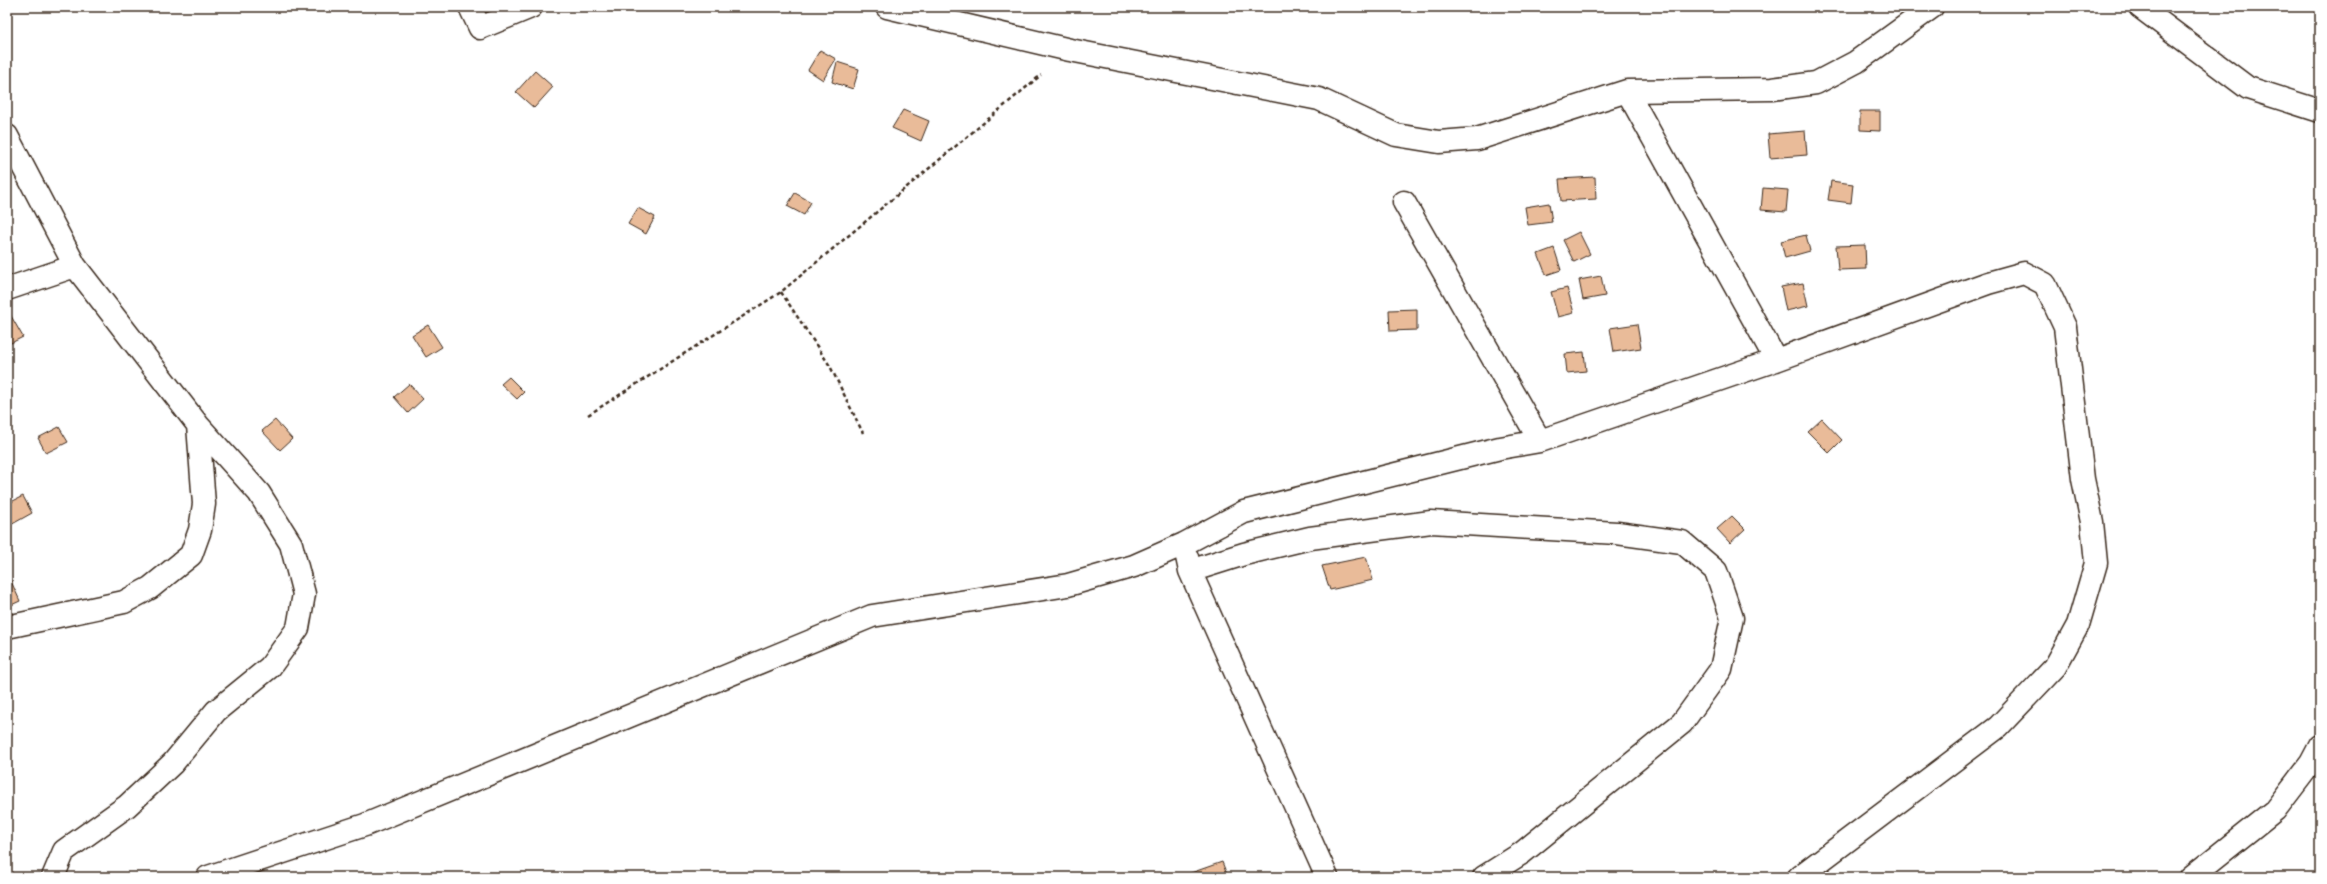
<svg xmlns="http://www.w3.org/2000/svg" width="2327" height="884" font-family="Dekko,sans-serif">
	<style>
		.building { fill: #e9bb99; stroke: #3b2a1e }
		.lines { fill: none; stroke-linecap: round; stroke-linejoin: round }
		.minor-casing { stroke: #3b2a1e; stroke-width: 25 }
		.path { stroke: #3b2a1e; stroke-width: 2.5; stroke-dasharray: 4 3; stroke-linecap: butt }
		.minor { stroke: #fff; stroke-width: 22 }
	</style>
	<rect width="100%" height="100%" fill="#fff"/>
	<filter id="ink" filterUnits="userSpaceOnUse"><feTurbulence type="fractalNoise" baseFrequency=".025" numOctaves="2"/><feDisplacementMap in="SourceGraphic" scale="8" xChannelSelector="R" yChannelSelector="G"/><feConvolveMatrix kernelMatrix="1 2 1 2 8 2 1 2 1" color-interpolation-filters="sRGB"/></filter>
	<g filter="url(#ink)">
		<path class="building" d="M 820,50 L 836,59 L 823,80 L 808,70 Z
			M 837,62 L 859,69 L 853,89 L 832,82 Z
			M 535,71 L 553,87 L 534,108 L 516,92 Z
			M 903,110 L 929,121 L 921,141 L 892,128 Z
			M 1860,111 L 1880,111 L 1880,131 L 1860,130 Z
			M 1805,131 L 1807,155 L 1770,158 L 1768,134 Z
			M 1595,177 L 1596,199 L 1561,201 L 1559,179 Z
			M 1831,181 L 1853,184 L 1851,203 L 1828,200 Z
			M 1763,188 L 1788,190 L 1786,212 L 1761,210 Z
			M 795,193 L 811,202 L 804,215 L 787,206 Z
			M 1549,203 L 1552,222 L 1528,225 L 1525,207 Z
			M 638,208 L 655,217 L 646,234 L 628,224 Z
			M 1579,232 L 1590,254 L 1574,262 L 1563,240 Z
			M 1806,235 L 1810,251 L 1785,258 L 1781,241 Z
			M 1865,245 L 1866,269 L 1838,270 L 1836,246 Z
			M 1554,248 L 1561,270 L 1546,275 L 1538,254 Z
			M 1601,276 L 1605,296 L 1583,300 L 1579,280 Z
			M 1803,283 L 1808,306 L 1786,311 L 1781,287 Z
			M 1567,288 L 1574,313 L 1558,317 L 1551,292 Z
			M 7,309 L 23,337 L 7,345 Z
			M 1417,309 L 1417,330 L 1390,331 L 1389,310 Z
			M 1637,324 L 1641,348 L 1614,352 L 1610,328 Z
			M 428,325 L 442,347 L 426,357 L 412,335 Z
			M 1584,352 L 1586,371 L 1567,373 L 1565,354 Z
			M 509,377 L 524,392 L 517,399 L 501,384 Z
			M 409,384 L 423,399 L 408,413 L 394,397 Z
			M 1822,419 L 1842,440 L 1829,453 L 1808,432 Z
			M 275,420 L 292,439 L 280,450 L 262,431 Z
			M 59,427 L 68,442 L 46,453 L 38,438 Z
			M 23,496 L 32,513 L 7,527 L 7,504 Z
			M 1732,516 L 1745,529 L 1730,543 L 1717,529 Z
			M 1366,557 L 1373,580 L 1330,590 L 1322,566 Z
			M 10,579 L 20,601 L 7,607 L 7,580 Z
			M 1222,862 L 1228,877 L 1189,877 L 1188,874 Z"/>
		<g class="lines">
			<g class="minor-casing">
				<path id="minor" d="M 470,7 L 480,28 L 531,7
					M 887,7 L 1070,50 L 1319,99 L 1396,135 L 1439,142 L 1477,139 L 1627,91 L 1772,89 L 1816,83 L 1856,62 L 1932,7
					M 2140,7 L 2248,88 L 2320,111
					M 1627,91 L 1776,360
					M 7,136 L 75,266 L 198,425 L 259,493 L 291,544 L 304,594 L 298,628 L 270,667 L 216,711 L 173,763 L 127,806 L 64,851 L 53,877
					M 1404,202 L 1540,441
					M 7,289 L 75,266
					M 1187,557 L 1190,571 L 1327,877
					M 1190,571 L 1244,554 L 1310,538 L 1431,522 L 1617,533 L 1682,542 L 1716,571 L 1732,618 L 1721,669 L 1682,723 L 1522,853 L 1484,877
					M 7,627 L 124,602 L 150,588 L 191,555 L 200,530 L 204,504 L 198,425
					M 208,877 L 365,825 L 872,616 L 1068,585 L 1134,566 L 1184,544 L 1244,512 L 1500,448 L 1540,441 L 1776,360 L 1988,283 L 2024,273 L 2045,284 L 2065,327 L 2083,479 L 2092,522 L 2096,563 L 2078,625 L 2055,667 L 1998,727 L 1799,877
					M 2191,877 L 2275,810 L 2311,763 L 2320,746"/>
			</g>
			<path class="path" d="M 781,292 L 830,366 L 863,433
				M 588,415 L 781,292 L 1041,75"/>
			<use href="#minor" class="minor"/>
		</g>
	</g>
	<rect width="2327" height="884" fill="none" stroke="#fff" stroke-width="24"/>
	<rect x="12" y="12" width="2303" height="860" fill="none" stroke="#3b2a1e" stroke-width="1.5" filter="url(#ink)"/>
</svg>
